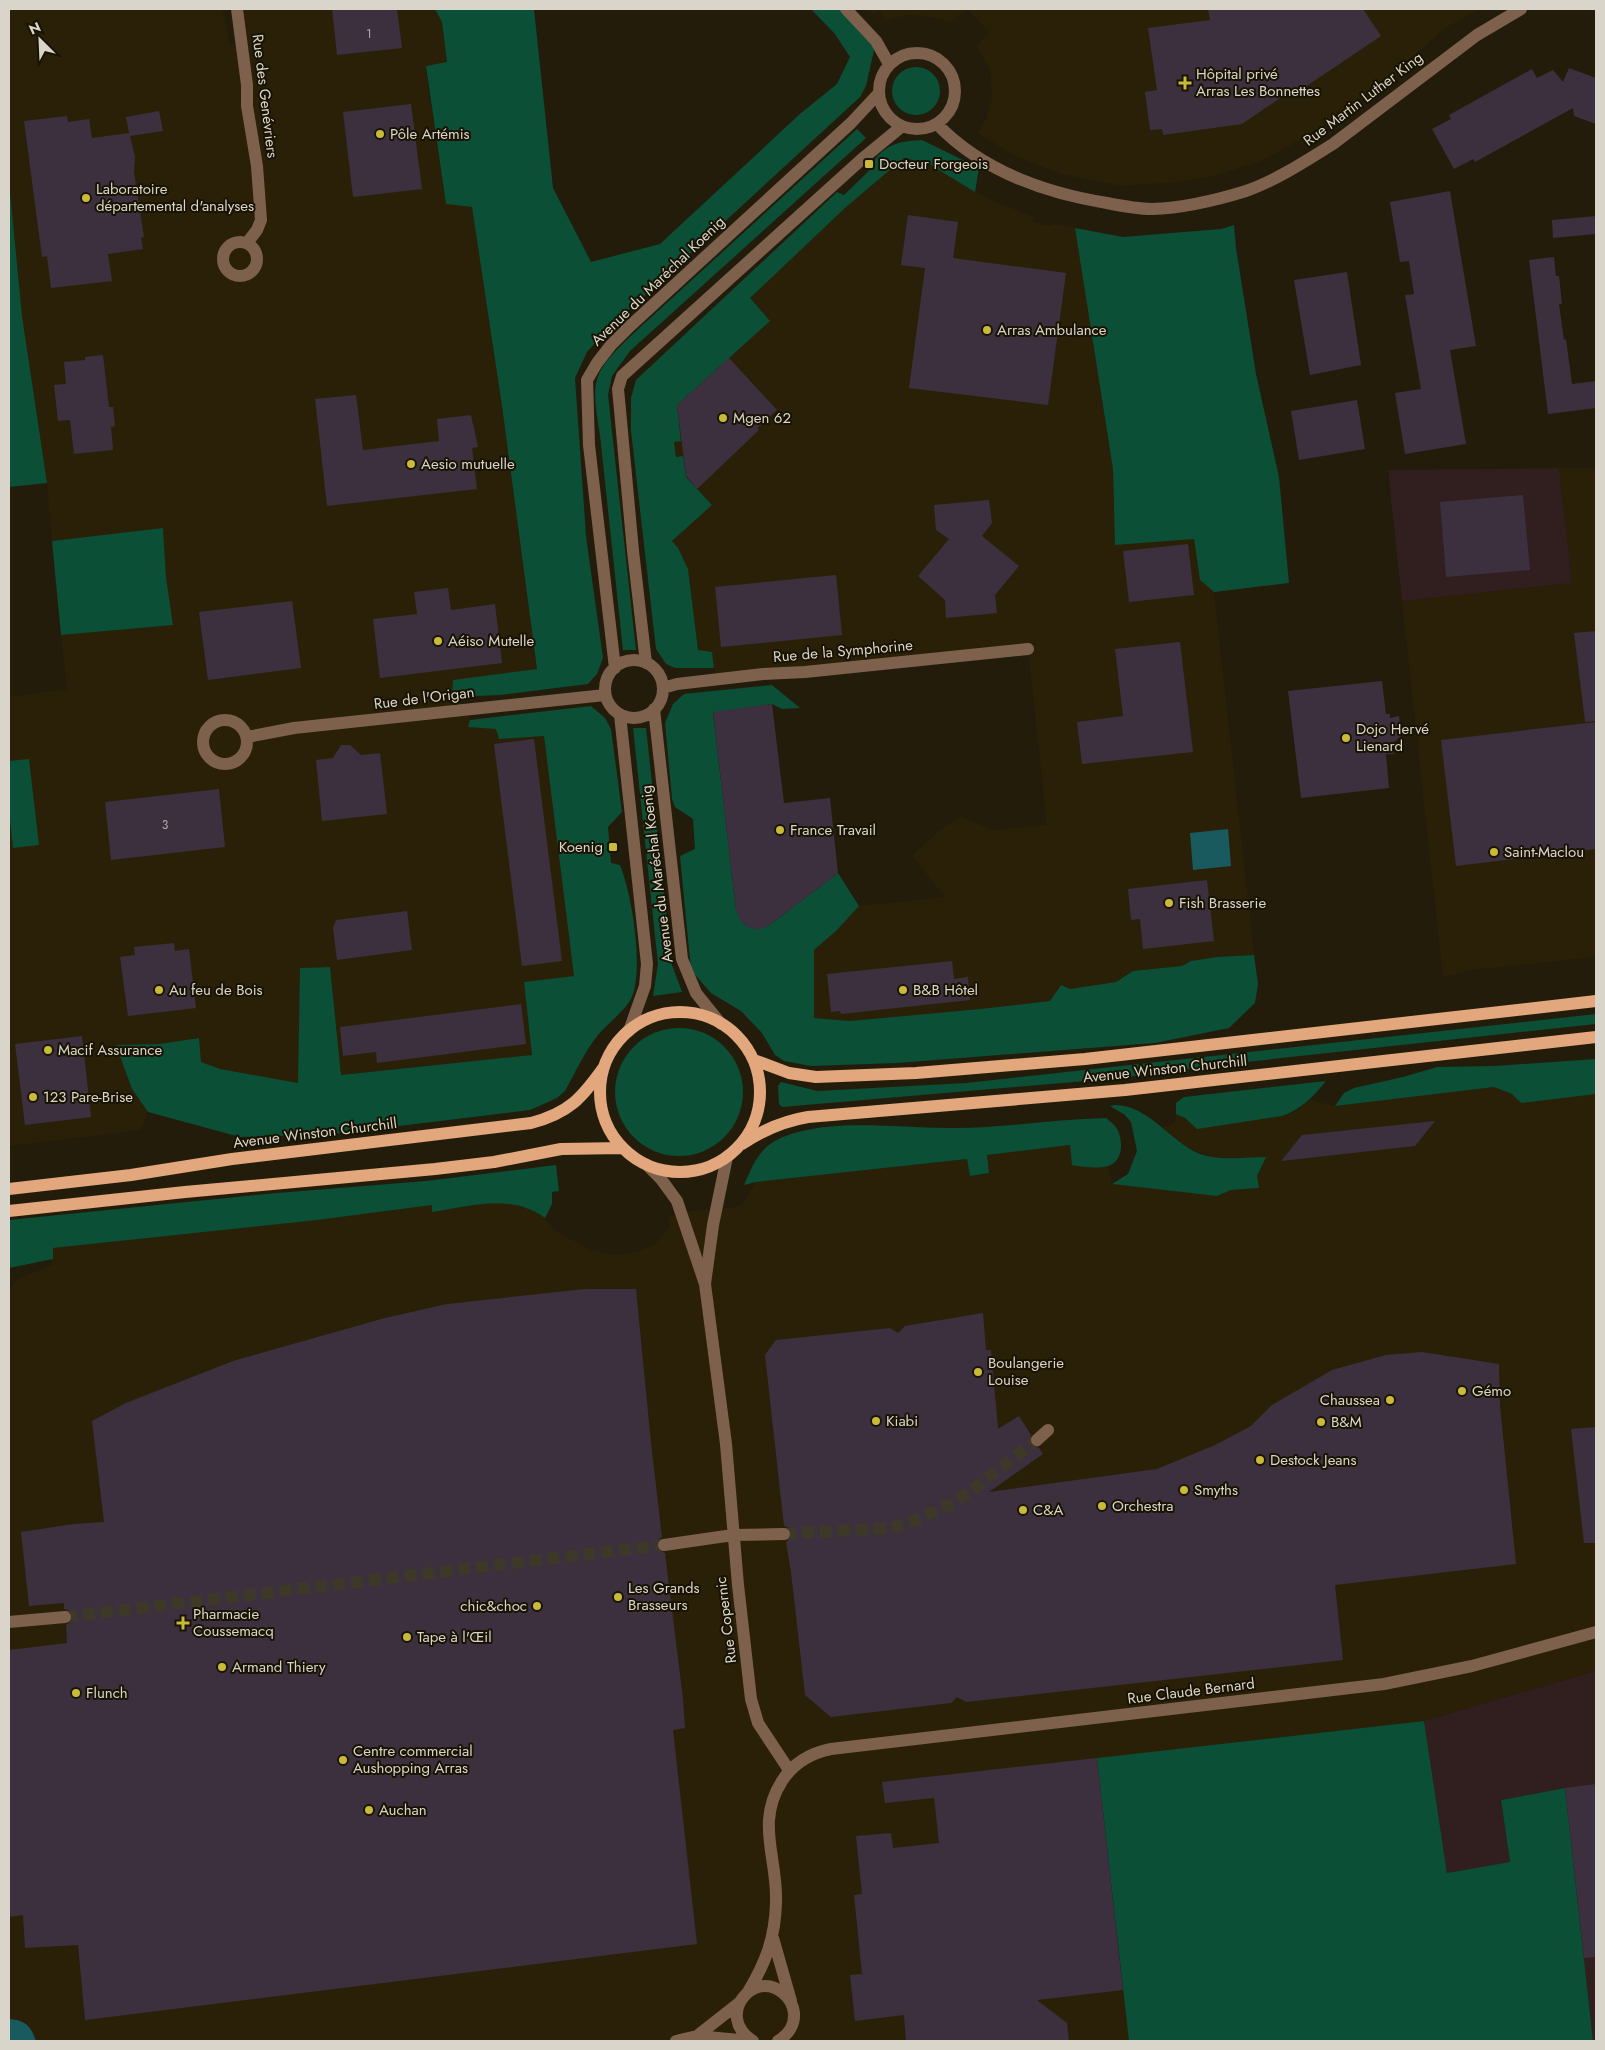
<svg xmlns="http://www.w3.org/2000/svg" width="1605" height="2050" font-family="Jost,sans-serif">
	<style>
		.built { fill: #2a2008 }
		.industrial { fill: #311e1f }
		.green { fill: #0b4f36 }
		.water { fill: #185a5d }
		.building { fill: #3c303f }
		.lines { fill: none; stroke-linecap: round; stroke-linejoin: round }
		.minor-tunnel { stroke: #3e3828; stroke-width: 12; stroke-dasharray: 12 6; stroke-linecap: butt }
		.minor { stroke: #7e614d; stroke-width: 12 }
		.major { stroke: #e2a77c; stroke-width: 12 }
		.poi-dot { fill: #caba3a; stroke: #191303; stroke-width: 2 }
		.labels { text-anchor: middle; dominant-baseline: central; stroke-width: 4; stroke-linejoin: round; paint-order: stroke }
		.number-label { font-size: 12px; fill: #b2aca7 }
		.poi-label { font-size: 15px; fill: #d9d5ca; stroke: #191303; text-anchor: start }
		.street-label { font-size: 15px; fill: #d9d5ca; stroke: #191303 }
	</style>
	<rect width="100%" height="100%" fill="#231c0b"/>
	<path class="built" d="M 9,9 L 222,9 L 230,45 L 242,43 L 237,9 L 435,9 L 438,12 L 442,22 L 447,63 L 426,66 L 429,92 L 446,204 L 472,207 L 502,406 L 537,670 L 510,674 L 452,697 L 468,709 L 470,720 L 468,727 L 496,729 L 499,739 L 544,736 L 574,976 L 524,982 L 533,1055 L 341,1075 L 330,967 L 301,968 L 298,1083 L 220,1069 L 200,1062 L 198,1038 L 159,1044 L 117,1045 L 132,1089 L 148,1112 L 141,1130 L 9,1146 L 9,697 L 67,689 L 61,635 L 173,625 L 166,577 L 163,528 L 52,541 L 47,483 L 22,316 L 9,181 Z
		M 868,9 L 1479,9 L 1447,27 L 1403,65 L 1322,126 L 1291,145 L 1261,161 L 1214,176 L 1180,182 L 1122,186 L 1062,174 L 1040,166 L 1008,152 L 978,133 L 987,117 L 992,98 L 990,68 L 976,47 L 989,32 L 967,9 L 951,22 L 926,16 L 907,15 L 886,20 L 878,10 L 873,15 Z
		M 904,158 L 929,164 L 989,199 L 1034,217 L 1032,222 L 1051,226 L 1054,224 L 1075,228 L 1113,469 L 1115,545 L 1194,539 L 1200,580 L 1214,592 L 1254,955 L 1217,957 L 1191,961 L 1182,966 L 1133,971 L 1116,982 L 1070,989 L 1061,985 L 1050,1001 L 980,1009 L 850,1021 L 813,1018 L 814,950 L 837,930 L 859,906 L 945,897 L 912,856 L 938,832 L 960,816 L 994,830 L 1047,825 L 1028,649 L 716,680 L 712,652 L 698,651 L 688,569 L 672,541 L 712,505 L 686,476 L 683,456 L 676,457 L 674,442 L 681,441 L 677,405 L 770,321 L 749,298 L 845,208 Z
		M 1559,468 L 1596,468 L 1596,957 L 1471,970 L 1443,977 L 1402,601 L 1572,583 Z
		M 1494,1087 L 1512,1094 L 1521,1103 L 1596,1094 L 1596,1671 L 1424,1721 L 1097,1758 L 1129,2041 L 9,2041 L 9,1288 L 20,1278 L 52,1265 L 53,1248 L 317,1220 L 432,1205 L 432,1212 L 488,1203 L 516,1203 L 535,1211 L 545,1218 L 555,1231 L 592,1250 L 615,1255 L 637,1252 L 655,1244 L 670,1227 L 668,1217 L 682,1212 L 736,1207 L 742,1204 L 756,1182 L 968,1159 L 970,1176 L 989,1173 L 987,1155 L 1070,1145 L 1087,1167 L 1108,1166 L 1112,1184 L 1217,1196 L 1231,1190 L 1259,1188 L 1257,1176 L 1265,1157 L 1232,1158 L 1209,1156 L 1200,1153 L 1186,1146 L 1162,1128 L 1174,1123 L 1176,1114 L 1184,1118 L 1198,1128 L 1294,1112 L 1311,1100 L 1335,1106 Z"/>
	<path class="industrial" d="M 1559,468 L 1572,583 L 1402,601 L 1388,470 Z
		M 1596,1671 L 1596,2041 L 1593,2041 L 1565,1788 L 1501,1800 L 1510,1862 L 1447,1873 L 1424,1721 Z"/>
	<path class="green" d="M 435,9 L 534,9 L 553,188 L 591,262 L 660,244 L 801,113 L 837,84 L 850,57 L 835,34 L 811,9 L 846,9 L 876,41 L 866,86 L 860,97 L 606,331 L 587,352 L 575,378 L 586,536 L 603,658 L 597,674 L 588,684 L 500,695 L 452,697 L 453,680 L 537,669 L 502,406 L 472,207 L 446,204 L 426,66 L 447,62 L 442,22 Z
		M892 91a24 24 0 1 1 48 0a24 24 0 1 1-48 0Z
		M 857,129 L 866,138 L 630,351 L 612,376 L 608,395 L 636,650 L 623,650 L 600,435 C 590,377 593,372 635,332 Z
		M 922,140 L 979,168 L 975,192 L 929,164 L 904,158 L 845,208 L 750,298 L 770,321 L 677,405 L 681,441 L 674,442 L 676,457 L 683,456 L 686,477 L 712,505 L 672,541 L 678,548 L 688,569 L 698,650 L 712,652 L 714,668 L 675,668 L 666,664 L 656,649 L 631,431 L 631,398 L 636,380 L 837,192 L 844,195 L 875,165 L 875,159 C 888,143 902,141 922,140 Z
		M 9,181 L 22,316 L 47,483 L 9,487 Z
		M 1234,225 L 1236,248 L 1256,374 L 1279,477 L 1289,583 L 1214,592 L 1200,580 L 1194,539 L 1115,545 L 1113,469 L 1075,228 L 1123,237 L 1221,229 Z
		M 163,528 L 166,577 L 173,625 L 61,635 L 52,541 Z
		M 772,685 L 800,708 L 782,709 L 772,704 L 713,713 L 736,910 C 743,927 750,932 768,926 L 838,873 L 859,906 L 837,930 L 814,950 L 814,1018 L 850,1021 L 980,1009 L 1050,1001 L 1061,985 L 1070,989 L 1116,982 L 1133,971 L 1182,966 L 1191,961 L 1217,957 L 1254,955 L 1258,984 L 1255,1003 L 1229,1028 L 1155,1043 L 897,1063 L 811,1066 L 784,1061 L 775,1055 L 762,1033 L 741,1011 L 711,993 L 691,970 L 680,856 L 695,849 L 693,819 L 675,807 L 672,799 L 665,723 L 673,704 L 684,694 Z
		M 591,706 L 605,718 L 611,729 L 622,812 L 608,827 L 611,863 L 620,865 C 632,895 643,963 633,994 C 629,1008 608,1023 598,1035 C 585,1051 575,1073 565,1091 L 557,1098 L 530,1110 L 325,1135 L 240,1137 L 148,1112 L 132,1089 L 116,1045 L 159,1044 L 199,1038 L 201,1062 L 220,1069 L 298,1083 L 300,968 L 330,967 L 341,1075 L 532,1055 L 524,982 L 574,976 L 544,736 L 499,739 L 496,729 L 468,727 L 470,720 Z
		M 633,728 L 646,728 L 672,965 L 682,992 L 653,996 L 658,964 Z
		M 29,759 L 39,845 L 13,848 L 9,811 L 9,761 Z
		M 1596,1014 L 1596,1024 L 1218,1065 L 1120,1078 L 782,1107 L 779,1104 L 778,1086 L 781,1082 L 817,1091 L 966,1083 Z
		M615 1092a64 64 0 1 1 128 0a64 64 0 1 1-128 0Z
		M 1596,1059 L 1596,1094 L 1521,1103 L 1512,1094 L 1494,1087 L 1335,1106 L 1344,1093 L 1354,1088 L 1403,1077 L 1437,1067 L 1495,1066 Z
		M 1326,1081 C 1313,1097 1302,1109 1282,1116 L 1197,1129 L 1185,1118 L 1176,1114 L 1176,1103 L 1184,1097 Z
		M 1115,1105 C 1150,1106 1169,1141 1200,1154 C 1220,1161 1245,1157 1266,1157 L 1257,1176 L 1259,1188 L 1231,1190 L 1217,1196 L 1112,1184 L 1128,1174 L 1137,1151 L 1131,1122 L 1125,1115 L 1110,1106 Z
		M 1106,1118 C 1109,1121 1113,1123 1115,1126 C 1124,1137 1124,1162 1108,1166 C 1097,1169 1083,1167 1072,1165 L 1070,1145 L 987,1155 L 989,1173 L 970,1176 L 967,1159 L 756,1182 L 744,1185 C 753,1164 760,1146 783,1137 C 834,1117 899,1129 954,1128 C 1005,1128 1055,1119 1106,1118 Z
		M 556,1165 L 559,1191 L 552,1192 L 552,1204 L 545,1218 C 510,1193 472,1206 432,1212 L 432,1205 L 317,1220 L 53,1248 L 53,1259 L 9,1268 L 9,1220 L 277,1193 L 426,1181 Z
		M 1424,1721 L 1447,1873 L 1510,1862 L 1501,1800 L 1565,1788 L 1593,2041 L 1129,2041 L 1097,1758 Z"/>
	<path class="water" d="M 1228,829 L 1231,866 L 1193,870 L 1190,833 Z
		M 9,2019 C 25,2020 31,2026 36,2041 L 9,2041 Z"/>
	<path class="building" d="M 332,9 L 397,9 L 402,48 L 337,55 Z
		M 1208,9 L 1363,9 L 1381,36 L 1289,98 L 1286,94 L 1242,124 L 1163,135 L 1162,129 L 1150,130 L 1145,92 L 1157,90 L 1148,28 L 1210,20 Z
		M 1569,68 L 1596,78 L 1596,124 L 1574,116 L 1573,108 L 1475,162 L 1473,159 L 1454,169 L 1432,129 L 1451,119 L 1449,115 L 1532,69 L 1537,78 L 1553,70 L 1563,82 Z
		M 411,104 L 422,189 L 353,197 L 343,112 Z
		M 159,111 L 163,131 L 130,136 L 135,157 L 134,172 L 144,237 L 141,238 L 143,249 L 108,254 L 112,281 L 51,288 L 47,256 L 42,257 L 24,121 L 67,116 L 68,122 L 89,119 L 92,138 L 129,133 L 126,117 Z
		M 1450,191 L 1476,346 L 1450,350 L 1466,444 L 1405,454 L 1395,393 L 1421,389 L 1405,295 L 1414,294 L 1409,261 L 1400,262 L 1390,202 Z
		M 908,215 L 958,222 L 953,258 L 1066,273 L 1048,405 L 909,388 L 925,268 L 901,265 Z
		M 1596,216 L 1596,234 L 1553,238 L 1552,220 Z
		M 1554,257 L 1556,276 L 1559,276 L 1562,304 L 1559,304 L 1564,340 L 1566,339 L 1572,384 L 1596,381 L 1596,408 L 1548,414 L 1529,260 Z
		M 1347,272 L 1361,365 L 1310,375 L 1294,280 Z
		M 103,355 L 109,407 L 113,407 L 115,426 L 111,427 L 113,450 L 74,454 L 70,420 L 58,421 L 54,385 L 66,384 L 64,362 L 85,360 L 85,357 Z
		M 729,358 L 777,410 L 757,428 L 759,430 L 697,489 L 686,476 L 677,405 Z
		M 356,395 L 363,450 L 439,441 L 437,419 L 471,415 L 478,447 L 472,448 L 477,489 L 327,506 L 315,399 Z
		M 1357,400 L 1365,449 L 1299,460 L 1291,411 Z
		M 1523,495 L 1530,570 L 1446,577 L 1440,502 Z
		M 989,500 L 992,523 L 982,536 L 1019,566 L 995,595 L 997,613 L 946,618 L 945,600 L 918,576 L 949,539 L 936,530 L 934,505 Z
		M 1188,544 L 1194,595 L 1129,602 L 1123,551 Z
		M 836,575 L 842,635 L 721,647 L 715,587 Z
		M 448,588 L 451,610 L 495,604 L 502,663 L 380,678 L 373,619 L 417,614 L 414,592 Z
		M 292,601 L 301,668 L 208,680 L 199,612 Z
		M 1596,631 L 1596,721 L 1585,722 L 1574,633 Z
		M 1180,642 L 1193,752 L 1082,764 L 1077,722 L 1123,716 L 1115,649 Z
		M 1382,681 L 1386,714 L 1390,714 L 1390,718 L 1399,716 L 1401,736 L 1393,743 L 1394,754 L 1386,754 L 1389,788 L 1301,798 L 1288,691 Z
		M 772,704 L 784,803 L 830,798 L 838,873 L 768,926 L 757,930 L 748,927 L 741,921 L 736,910 L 713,712 Z
		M 1596,722 L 1596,849 L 1456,866 L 1441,740 Z
		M 534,739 L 562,961 L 522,966 L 494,744 Z
		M 341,745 L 350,745 L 361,755 L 380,753 L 387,814 L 322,821 L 316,760 L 333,758 Z
		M 219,789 L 225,847 L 111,860 L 105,802 Z
		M 1207,880 L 1214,941 L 1143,949 L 1140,919 L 1131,920 L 1128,889 Z
		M 407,911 L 412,950 L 337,960 L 333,928 L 336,920 Z
		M 174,943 L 175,951 L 189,949 L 196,1008 L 128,1016 L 120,957 L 135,955 L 134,947 Z
		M 952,961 L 954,979 L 968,977 L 970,1000 L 841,1014 L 840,1011 L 831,1012 L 827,974 Z
		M 521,1004 L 526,1044 L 377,1063 L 376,1052 L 343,1056 L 340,1027 Z
		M 82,1036 L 91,1117 L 25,1125 L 15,1044 Z
		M 1435,1121 L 1415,1146 L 1281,1161 L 1302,1135 Z
		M 585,1289 L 636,1289 L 651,1443 L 662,1537 L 659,1539 L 656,1546 L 658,1550 L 665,1553 L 683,1699 L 685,1728 L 673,1730 L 697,1944 L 85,2020 L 78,1945 L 25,1948 L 23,1915 L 9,1917 L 9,1650 L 67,1643 L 66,1625 L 72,1621 L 73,1616 L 69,1610 L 64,1609 L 64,1603 L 29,1606 L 21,1532 L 74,1524 L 104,1522 L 92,1421 L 126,1403 L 233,1361 L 385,1318 L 447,1304 Z
		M 983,1313 L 986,1350 L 991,1350 L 998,1429 L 1019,1416 L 1031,1435 L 1029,1441 L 1031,1445 L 1039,1448 L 1043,1454 L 989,1492 L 1157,1469 L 1215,1445 L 1251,1426 L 1272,1405 L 1332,1370 L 1386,1355 L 1422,1352 L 1499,1364 L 1500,1406 L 1516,1564 L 1335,1585 L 1343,1660 L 966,1702 L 957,1697 L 951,1703 L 831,1717 L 805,1695 L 791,1572 L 786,1542 L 791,1538 L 792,1533 L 788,1527 L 784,1526 L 765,1355 L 776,1340 L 890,1328 L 898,1333 L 905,1326 Z
		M 1596,1427 L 1596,1543 L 1584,1543 L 1571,1429 Z
		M 1097,1758 L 1123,1990 L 1037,2000 L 1067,2023 L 1069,2041 L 906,2041 L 904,2015 L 855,2021 L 850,1975 L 862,1974 L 854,1895 L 862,1894 L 856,1836 L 891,1833 L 893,1848 L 939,1843 L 934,1798 L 885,1803 L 882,1782 Z
		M 1596,1784 L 1596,1957 L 1584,1958 L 1565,1788 Z"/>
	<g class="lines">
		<path class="minor-tunnel" d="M 784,1534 L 892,1528 L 918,1519 L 953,1503 L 980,1484 L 1037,1440
			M 65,1617 L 664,1545"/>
		<path class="minor" d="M 237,9 L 247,85 L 247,106 L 257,166 L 261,220 L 257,230 L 247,243
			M 846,9 L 876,41 L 889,64
			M879 91a38 38 0 1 1 76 0a38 38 0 1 1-76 0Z
			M 937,124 C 981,170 1045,193 1107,203 C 1122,206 1137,209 1152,209 C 1183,208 1217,200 1246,191 C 1277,180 1306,161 1333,144 L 1477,35 L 1521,9
			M223 259a17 17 0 1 1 34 0a17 17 0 1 1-34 0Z
			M605 689a29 29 0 1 1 58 0a29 29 0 1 1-58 0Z
			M 646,663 L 633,551 L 620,410 L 618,389 L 622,376 L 862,159 L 901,127
			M 615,668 L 589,445 L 587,380 L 597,363 L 611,345 L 630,326 L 851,123 L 879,93
			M 663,688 L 677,684 L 763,674 L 805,672 L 1028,649
			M 654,709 L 682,959 L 696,993 L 721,1024
			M 620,715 L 647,964 L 645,986 L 629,1031
			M203 742a22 22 0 1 1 44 0a22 22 0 1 1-44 0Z
			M 247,737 L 294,728 L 605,695
			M 648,1166 L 661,1179 L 677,1201 L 705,1284 L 726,1444 L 738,1585 L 751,1699 L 758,1723 L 789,1770
			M 705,1284 L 713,1225 L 727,1157
			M 1037,1440 L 1048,1430
			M 664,1545 L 733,1535 L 784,1534
			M 9,1622 L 65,1617
			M 773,1938 L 791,2001
			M 748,1992 C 766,1962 775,1938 776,1903 C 778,1858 755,1823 782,1781 C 794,1762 811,1753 831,1749 L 1384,1684 L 1472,1666 L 1596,1632
			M 697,2036 L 739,2003
			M 676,2041 L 697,2036 L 750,2041
			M 753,2041 C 714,2016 754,1968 783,1993 C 789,1998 793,2004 794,2013 C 795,2025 788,2035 778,2041"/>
		<path class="major" d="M600 1092a80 80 0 1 1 160 0a80 80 0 1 1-160 0Z
			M 754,1060 L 789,1073 L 816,1077 L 916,1073 L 1085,1059 L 1596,1001
			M 742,1144 C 763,1130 783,1121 808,1117 L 1125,1090 L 1596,1037
			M 9,1189 L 131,1175 L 232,1159 L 531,1123 C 569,1113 582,1098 604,1067
			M 9,1211 L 185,1192 L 435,1169 L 494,1162 L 561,1149 L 622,1148"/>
	</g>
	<g class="poi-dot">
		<path d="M1182.5 75.5h5v5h5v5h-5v5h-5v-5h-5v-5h5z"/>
		<circle cx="380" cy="134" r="5"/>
		<rect x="864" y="159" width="10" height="10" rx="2.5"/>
		<circle cx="86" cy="198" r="5"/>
		<circle cx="987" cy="330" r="5"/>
		<circle cx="723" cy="418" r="5"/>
		<circle cx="411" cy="464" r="5"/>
		<circle cx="438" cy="641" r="5"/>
		<circle cx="1346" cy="738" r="5"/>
		<circle cx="780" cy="830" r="5"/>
		<rect x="608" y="842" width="10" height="10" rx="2.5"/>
		<circle cx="1494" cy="852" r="5"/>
		<circle cx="1169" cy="903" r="5"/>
		<circle cx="159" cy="990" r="5"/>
		<circle cx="903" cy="990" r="5"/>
		<circle cx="48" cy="1050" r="5"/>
		<circle cx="33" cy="1097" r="5"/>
		<circle cx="978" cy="1372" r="5"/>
		<circle cx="1462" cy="1391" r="5"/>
		<circle cx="1390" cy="1400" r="5"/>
		<circle cx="876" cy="1421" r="5"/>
		<circle cx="1321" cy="1422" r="5"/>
		<circle cx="1260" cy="1460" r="5"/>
		<circle cx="1184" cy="1490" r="5"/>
		<circle cx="1102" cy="1506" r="5"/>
		<circle cx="1023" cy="1510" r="5"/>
		<circle cx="618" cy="1597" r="5"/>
		<circle cx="537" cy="1606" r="5"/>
		<path d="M180.5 1615.5h5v5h5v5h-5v5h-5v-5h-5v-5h5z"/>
		<circle cx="407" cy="1637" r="5"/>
		<circle cx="222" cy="1667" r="5"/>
		<circle cx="76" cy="1693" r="5"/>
		<circle cx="343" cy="1760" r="5"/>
		<circle cx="369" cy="1810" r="5"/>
	</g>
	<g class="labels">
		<g class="number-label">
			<text x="369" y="34">1</text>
			<text x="165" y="825">3</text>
		</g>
		<g class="poi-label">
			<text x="1196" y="74">Hôpital privé<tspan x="1196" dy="17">Arras Les Bonnettes</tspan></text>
			<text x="390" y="134">Pôle Artémis</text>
			<text x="879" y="164">Docteur Forgeois</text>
			<text x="96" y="189">Laboratoire<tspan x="96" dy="17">départemental d'analyses</tspan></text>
			<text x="997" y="330">Arras Ambulance</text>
			<text x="733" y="418">Mgen 62</text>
			<text x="421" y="464">Aesio mutuelle</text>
			<text x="448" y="641">Aéiso Mutelle</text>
			<text x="1356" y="729">Dojo Hervé<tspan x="1356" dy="17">Lienard</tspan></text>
			<text x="790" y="830">France Travail</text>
			<text x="603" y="847" text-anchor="end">Koenig</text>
			<text x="1504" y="852">Saint-Maclou</text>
			<text x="1179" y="903">Fish Brasserie</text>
			<text x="169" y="990">Au feu de Bois</text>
			<text x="913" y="990">B&amp;B Hôtel</text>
			<text x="58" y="1050">Macif Assurance</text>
			<text x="43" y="1097">123 Pare-Brise</text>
			<text x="988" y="1363">Boulangerie<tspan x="988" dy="17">Louise</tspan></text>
			<text x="1472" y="1391">Gémo</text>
			<text x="1380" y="1400" text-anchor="end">Chaussea</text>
			<text x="886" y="1421">Kiabi</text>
			<text x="1331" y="1422">B&amp;M</text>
			<text x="1270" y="1460">Destock Jeans</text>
			<text x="1194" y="1490">Smyths</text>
			<text x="1112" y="1506">Orchestra</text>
			<text x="1033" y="1510">C&amp;A</text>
			<text x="628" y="1588">Les Grands<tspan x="628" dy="17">Brasseurs</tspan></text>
			<text x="527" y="1606" text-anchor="end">chic&amp;choc</text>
			<text x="193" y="1614">Pharmacie<tspan x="193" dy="17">Coussemacq</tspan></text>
			<text x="417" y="1637">Tape à l'Œil</text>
			<text x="232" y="1667">Armand Thiery</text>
			<text x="86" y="1693">Flunch</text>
			<text x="353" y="1751">Centre commercial<tspan x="353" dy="17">Aushopping Arras</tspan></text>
			<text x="379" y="1810">Auchan</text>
		</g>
		<g class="street-label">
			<text transform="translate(265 96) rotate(83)">Rue des Genévriers</text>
			<text transform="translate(1363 99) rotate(-37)">Rue Martin Luther King</text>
			<text transform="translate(658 281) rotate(-44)">Avenue du Maréchal Koenig</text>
			<text transform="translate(843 651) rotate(-5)">Rue de la Symphorine</text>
			<text transform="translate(424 698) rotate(-7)">Rue de l'Origan</text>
			<text transform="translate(657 874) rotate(-97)">Avenue du Maréchal Koenig</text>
			<text transform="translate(1165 1069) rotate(-6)">Avenue Winston Churchill</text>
			<text transform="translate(315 1133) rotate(-7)">Avenue Winston Churchill</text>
			<text transform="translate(726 1620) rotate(-97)">Rue Copernic</text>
			<text transform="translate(1191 1691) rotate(-7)">Rue Claude Bernard</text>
		</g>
	</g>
	<rect width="1605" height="2050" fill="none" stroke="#d9d5ca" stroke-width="20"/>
	<g transform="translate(40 40) rotate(336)" stroke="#191303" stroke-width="4" paint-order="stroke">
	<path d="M0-4L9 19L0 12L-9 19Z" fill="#d9d5ca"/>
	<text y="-8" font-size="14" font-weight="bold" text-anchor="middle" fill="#d9d5ca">N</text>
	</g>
</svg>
